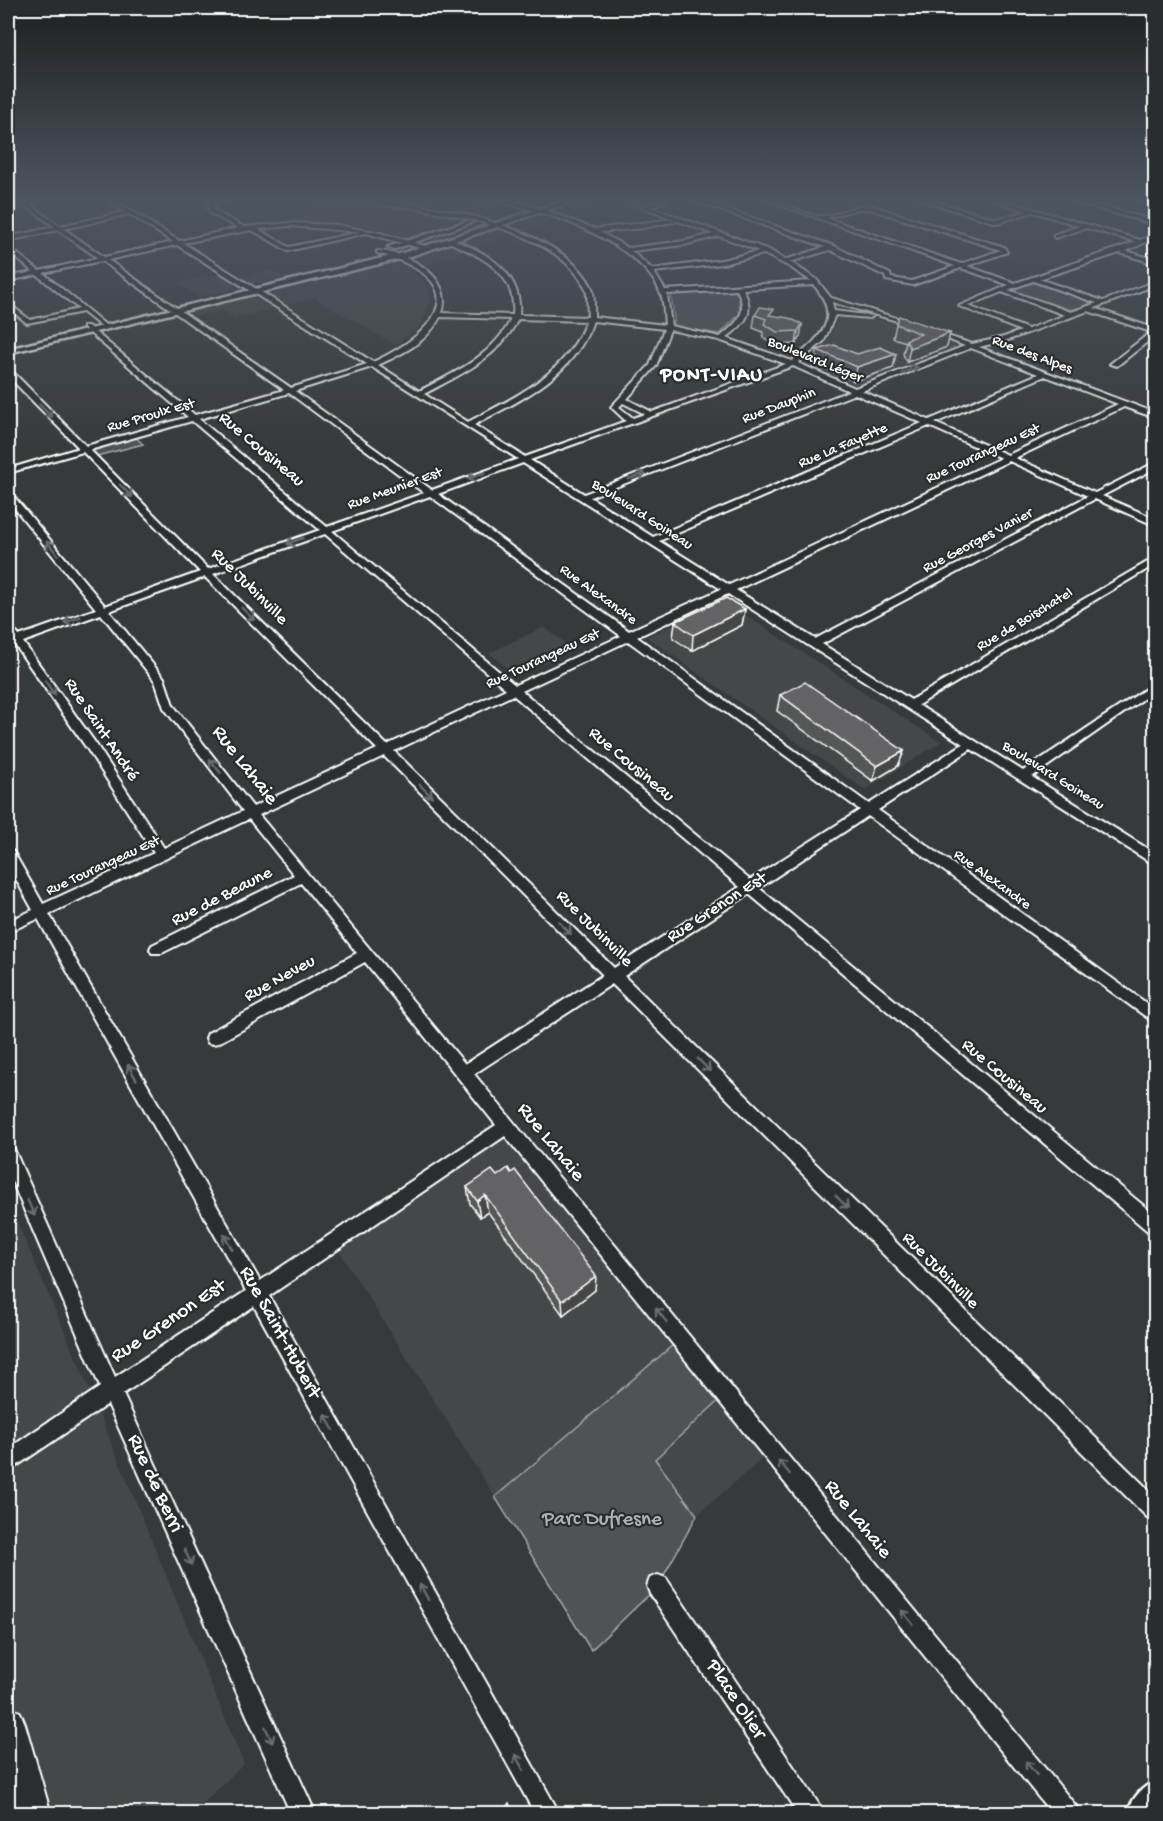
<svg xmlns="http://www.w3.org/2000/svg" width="1163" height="1821" font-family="'Gochi Hand',sans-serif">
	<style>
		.built { fill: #444748 }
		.green { fill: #505354; stroke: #a8a9aa; stroke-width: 1.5 }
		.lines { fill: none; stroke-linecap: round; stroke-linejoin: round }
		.minor-casing { stroke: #fff; stroke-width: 4 }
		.tertiary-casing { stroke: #fff; stroke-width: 5 }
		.secondary-casing { stroke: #fff; stroke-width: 4 }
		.minor { fill: #2a2d2e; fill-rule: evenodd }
		.tertiary { fill: #2a2d2e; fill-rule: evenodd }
		.secondary { fill: #2a2d2e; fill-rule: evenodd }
		.wall { fill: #555657; stroke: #fff; stroke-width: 1.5 }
		.shaded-wall { fill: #454647; stroke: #fff; stroke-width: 1.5 }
		.building { fill: #636465; stroke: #fff; stroke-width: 1.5 }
		.oneway { stroke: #6a6c6d }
		.labels { text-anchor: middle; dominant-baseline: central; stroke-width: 4.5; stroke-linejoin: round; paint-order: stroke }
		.far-street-label { font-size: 15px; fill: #fff; stroke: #2a2d2e }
		.street-label { font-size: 18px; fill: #fff; stroke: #2a2d2e }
		.far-district-label { font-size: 20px; font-weight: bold; letter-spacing: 1.5px; fill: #fff; stroke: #2a2d2e }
		.near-street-label { font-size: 21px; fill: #fff; stroke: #2a2d2e }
		.near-park-label { font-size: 21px; fill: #b0b2b2; stroke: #2a2d2e }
	</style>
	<rect width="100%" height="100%" fill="#373a3b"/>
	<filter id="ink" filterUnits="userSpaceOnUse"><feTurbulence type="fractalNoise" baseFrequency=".0167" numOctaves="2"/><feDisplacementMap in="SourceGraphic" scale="12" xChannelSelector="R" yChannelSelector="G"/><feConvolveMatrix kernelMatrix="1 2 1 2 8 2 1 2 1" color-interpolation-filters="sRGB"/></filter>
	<g filter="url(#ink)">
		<path class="built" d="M 312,200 L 401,207 L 467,220 L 409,238 L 368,227 L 293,222 Z
			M 491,200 L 516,200 L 507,203 L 511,205 L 478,216 L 459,211 Z
			M 584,200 L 617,200 L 438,261 L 409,268 L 427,285 L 431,298 L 422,324 L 395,345 L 315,298 L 235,318 L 223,310 L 196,316 L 191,311 L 250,297 L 254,299 L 269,296 L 267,293 L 394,261 L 398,263 L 410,259 L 410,257 L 450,245 L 456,246 L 464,244 L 461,241 L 496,229 L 504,231 L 512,228 L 508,225 L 543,214 L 548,216 L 557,213 L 552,211 Z
			M 272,270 L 285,277 L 253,284 L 248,282 L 233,285 L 236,288 L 199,297 L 179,283 L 229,271 L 240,277 Z
			M 839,315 L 891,322 L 964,347 L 858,388 L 803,365 L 829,340 Z
			M 725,602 L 941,742 L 865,790 L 646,637 Z
			M 544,627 L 574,649 L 517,676 L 489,653 Z
			M 506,1131 L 676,1343 L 495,1497 L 337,1248 Z
			M 8,1201 L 85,1379 L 244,1764 L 192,1813 L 8,1813 Z
			M 726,1394 L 771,1451 L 697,1515 L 655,1459 Z"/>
		<path class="green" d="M 1028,282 L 1037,282 L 1093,301 C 1067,321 1037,301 1010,292 L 1008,288 Z
			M 736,291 L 739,292 L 740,313 L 720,334 L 675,327 L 671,294 Z
			M 133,435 L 143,444 L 93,457 L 85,449 Z
			M 680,1339 L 726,1394 L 655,1459 L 697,1515 L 658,1586 L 591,1650 L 495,1497 Z"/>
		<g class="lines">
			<g class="minor-casing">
				<path id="minor" d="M 18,200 L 24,200 L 60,226 L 125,212 L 108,200 L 114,200 L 179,241 L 238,228 L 210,213 L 207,202 L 237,200 L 213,203 L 215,211 L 244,227 L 291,223 L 336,225 L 380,233 L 429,247 L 427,250 L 366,233 L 288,251 L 252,230 L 183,243 L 373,362 C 445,329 473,279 377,253 L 377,251 C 408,252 454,277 442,313 L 513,315 C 517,273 482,256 448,242 L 450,239 C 486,251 523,273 519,315 L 588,317 C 587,308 589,293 584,285 C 557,236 473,218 421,209 C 401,206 376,207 358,200 C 421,200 560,225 591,286 C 595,294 594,308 594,317 L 665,325 C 664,316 664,306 662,298 C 652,259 592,230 558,218 C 539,212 518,208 501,200 L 510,200 L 533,206 L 595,229 L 673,219 L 625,200 C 632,200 639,205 646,205 C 653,204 660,200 667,200 L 650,207 L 769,250 L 785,260 L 825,247 L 692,200 L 700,200 L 834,246 L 890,274 L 891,278 L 912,281 L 955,266 L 766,200 C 784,200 806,217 822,216 C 838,216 852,205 869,205 L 1004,247 L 1007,252 L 967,266 L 1015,283 L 1136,242 L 1086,228 L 1055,238 L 1053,235 L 1080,226 L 1033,212 L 997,223 L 920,200 L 929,200 L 997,219 L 1027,211 L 993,200 L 1002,200 L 1140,240 L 1156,234 L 1156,238 L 1126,251 L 1156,260 L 1156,264 L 1120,253 L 1039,279 L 1103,301 L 1156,281 L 1156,285 L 1094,308 L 1156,329 L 1156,335 L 1117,366 L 1110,364 L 1151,332 L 1088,311 L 1008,340 L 979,347 L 1156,413 L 1156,418 L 1124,407 L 1015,458 L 1095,493 L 1156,462 L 1156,468 L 1102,496 L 1156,519 L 1156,526 L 1095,499 L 822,644 L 911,700 L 1156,557 L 1156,564 L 918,705 L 1023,771 L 1156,682 L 1156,690 L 1032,777 L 1156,854 L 1156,866 L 971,749 L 878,810 L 1156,1010 L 1156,1024 L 868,816 L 759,888 L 1156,1216 L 1156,1235 L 1150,1233 L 749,894 L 624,976 L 1156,1497 L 1156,1522 L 1149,1519 L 612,984 L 474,1074 L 1076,1806 L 1080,1814 L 1052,1814 L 505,1136 L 269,1296 L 560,1814 L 535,1814 L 254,1306 L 123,1394 L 316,1814 L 291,1814 L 108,1404 L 15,1467 L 8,1470 L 8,1449 L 100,1387 L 8,1172 L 8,1147 L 14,1149 L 115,1377 L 246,1291 L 38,919 L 8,932 L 8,921 L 33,910 L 8,865 L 8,849 L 13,851 L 43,904 L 154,853 L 88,750 L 15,645 L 8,647 L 8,641 L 11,639 L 8,635 L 8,625 L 12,626 L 19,636 L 96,609 L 8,500 L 8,493 L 11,493 L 105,606 L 200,572 L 83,452 L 8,473 L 8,469 L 79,448 L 8,376 L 8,370 L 11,370 L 86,446 L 188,417 L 84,328 L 84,326 L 88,326 L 195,415 L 284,390 L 102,261 L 43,273 L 108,327 L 108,329 L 104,329 L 83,312 L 27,323 L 8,308 L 8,303 L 30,320 L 79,309 L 37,275 L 8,281 L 8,277 L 33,272 L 8,251 L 8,246 L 39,271 L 98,258 L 58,230 L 8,241 L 8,237 L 55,227 ZM 858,209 L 869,209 L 1001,250 L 961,264 L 826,218 ZM 129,214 L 173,242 L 104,257 L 64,229 ZM 678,221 L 713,234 L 684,241 L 628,248 L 600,232 L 643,228 ZM 291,226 L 360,232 L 289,247 L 258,229 ZM 719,236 L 759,251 L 722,260 L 652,269 L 631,251 L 684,245 ZM 177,245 L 367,364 L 291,388 L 108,260 ZM 830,250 L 885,276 L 886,280 L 913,285 L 961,268 L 1009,285 L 959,306 L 1021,331 L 1004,337 L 972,344 L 932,331 L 932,333 L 965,346 L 855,388 L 798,363 L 824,341 L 835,315 L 870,318 L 873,316 L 834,311 L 832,302 L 911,325 L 916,324 L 831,298 L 816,279 L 790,262 ZM 764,254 L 790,267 L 811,281 L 665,290 L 654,272 L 722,264 ZM 1033,281 L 1097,303 L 1071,312 L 1008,290 ZM 814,285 C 843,320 820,337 792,361 L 726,338 C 745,324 756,313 743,289 ZM 737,290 C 749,313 738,322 720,337 L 671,326 L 667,294 ZM 1002,292 L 1065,315 L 1028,329 L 968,306 ZM 440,317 L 511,319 C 493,356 454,373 419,391 L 378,365 C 402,354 428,342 440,317 ZM 518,319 L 586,321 C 567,374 515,397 468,422 L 424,394 C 460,375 499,358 518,319 ZM 593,321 L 664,329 L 650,365 L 611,407 L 626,421 L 525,457 L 474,425 C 521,400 574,376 593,321 ZM 670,330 L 719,340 L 786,364 L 652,412 L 627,399 L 656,366 ZM 971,348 L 1038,374 L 929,420 L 862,391 ZM 793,366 L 849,391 L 584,494 L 530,460 ZM 372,367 L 518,459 L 432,490 L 295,391 ZM 1045,376 L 1118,404 L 1008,455 L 935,423 ZM 289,393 L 424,493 L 327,527 L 199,419 ZM 855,394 L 922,423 L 653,537 L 590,497 ZM 623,403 L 645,414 L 633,418 L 619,407 ZM 192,421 L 320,530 L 208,569 L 90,450 ZM 929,426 L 1001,458 L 729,585 L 659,541 ZM 1009,461 L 1088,496 L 815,639 L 736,590 ZM 523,463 L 721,589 L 629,631 L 438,494 ZM 430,496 L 621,636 L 515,685 L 332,531 ZM 325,534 L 506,689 L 387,745 L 213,574 ZM 205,577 L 377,749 L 253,807 L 173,705 L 164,678 L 109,611 ZM 728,594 L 963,744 L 869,804 L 637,637 ZM 101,614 L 155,681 L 164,708 L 243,811 L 164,848 L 96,744 L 23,642 ZM 628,641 L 860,810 L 750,880 L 522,691 ZM 513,695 L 740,887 L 614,968 L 394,751 ZM 384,756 L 603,975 L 465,1064 L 259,815 ZM 249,819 L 294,875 L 152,945 L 150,949 L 152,953 L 162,953 L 301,883 L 357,953 L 208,1033 L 206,1038 L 208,1043 L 213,1044 L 218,1043 L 365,962 L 496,1125 L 260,1281 L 49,914 Z
					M 1068,200 L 1077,200 L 1156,221 L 1156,225 Z
					M 1140,200 L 1156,202 L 1156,205 L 1140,201 Z
					M 658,1575 L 666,1578 L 820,1806 L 824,1814 L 798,1814 L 650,1594 L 647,1586 L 650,1578 Z"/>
			</g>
			<g class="tertiary-casing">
				<path id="tertiary" d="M 567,200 L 577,200 L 408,257 L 8,353 L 8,349 L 403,253 Z
					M 468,221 L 473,222 L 395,249 L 388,247 Z
					M 1156,1781 L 1156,1814 L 1127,1814 C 1132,1799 1141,1787 1156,1781 Z"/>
			</g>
			<g class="secondary-casing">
				<path id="secondary" d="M 8,1707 L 20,1712 L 25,1724 L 51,1814 L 17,1814 L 8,1781 Z"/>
			</g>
			<use href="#minor" class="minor"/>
			<use href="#tertiary" class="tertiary"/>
			<use href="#secondary" class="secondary"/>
		</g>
		<path class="wall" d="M 755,315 L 773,316 L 802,324 L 800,337 L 796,344 L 775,345 L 763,338 L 763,332 L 753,328 Z
			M 896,324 L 950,333 L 947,347 L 907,362 L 903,354 L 906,342 L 893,338 Z
			M 817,350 L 857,354 L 893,368 L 854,381 L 815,364 Z
			M 745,609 L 742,625 L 692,651 L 673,638 L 675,622 Z
			M 780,695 L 904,751 L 898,766 L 873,781 L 777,711 Z
			M 497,1176 L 595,1290 L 563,1315 L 488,1212 L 480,1217 L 470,1204 L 467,1187 Z"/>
		<path class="shaded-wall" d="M 802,324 L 800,337 L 796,344 L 798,331 Z
			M 950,333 L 947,347 L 907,362 L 910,348 Z
			M 896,354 L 893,368 L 854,381 L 857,367 Z
			M 745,609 L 742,625 L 692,651 L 693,635 Z
			M 904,751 L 898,766 L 873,781 L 877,766 Z
			M 485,1195 L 488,1212 L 480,1217 L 477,1201 Z
			M 596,1276 L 595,1290 L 563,1315 L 562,1301 Z
			M 509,1803 L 514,1814 L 510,1814 L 506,1807 Z"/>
		<path class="building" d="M 760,307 L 774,309 L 769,315 L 789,318 L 802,324 L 798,331 L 777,332 L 764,324 L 766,319 L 755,315 Z
			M 899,316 L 950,333 L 910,348 L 906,340 L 921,334 L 896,324 Z
			M 834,345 L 857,354 L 880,347 L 896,354 L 857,367 L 817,350 Z
			M 726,598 L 745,609 L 693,635 L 675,622 Z
			M 805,682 L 904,751 L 877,766 L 780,695 Z
			M 508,1168 L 511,1173 L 515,1170 L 596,1276 L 562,1301 L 485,1195 L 477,1201 L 467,1187 L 492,1170 L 497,1176 Z
			M 506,1807 L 510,1814 L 499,1814 Z"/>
		<defs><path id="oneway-shaft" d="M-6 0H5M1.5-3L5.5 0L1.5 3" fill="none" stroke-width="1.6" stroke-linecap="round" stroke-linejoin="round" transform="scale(1.5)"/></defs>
		<g class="oneway">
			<use href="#oneway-shaft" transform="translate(910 370) rotate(-21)"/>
			<use href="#oneway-shaft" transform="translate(46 411) rotate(45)"/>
			<use href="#oneway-shaft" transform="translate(476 476) rotate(160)"/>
			<use href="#oneway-shaft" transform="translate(637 476) rotate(-21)"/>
			<use href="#oneway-shaft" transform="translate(126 491) rotate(46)"/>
			<use href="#oneway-shaft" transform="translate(295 541) rotate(160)"/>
			<use href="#oneway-shaft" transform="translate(52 548) rotate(-130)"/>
			<use href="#oneway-shaft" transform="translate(248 614) rotate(45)"/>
			<use href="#oneway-shaft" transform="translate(72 620) rotate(160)"/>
			<use href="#oneway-shaft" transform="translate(50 688) rotate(55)"/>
			<use href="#oneway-shaft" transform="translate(215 766) rotate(-128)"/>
			<use href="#oneway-shaft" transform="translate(426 791) rotate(45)"/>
			<use href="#oneway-shaft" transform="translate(565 928) rotate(45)"/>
			<use href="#oneway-shaft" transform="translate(704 1065) rotate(45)"/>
			<use href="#oneway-shaft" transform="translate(132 1072) rotate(-120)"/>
			<use href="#oneway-shaft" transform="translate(842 1202) rotate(45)"/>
			<use href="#oneway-shaft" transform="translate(31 1208) rotate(66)"/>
			<use href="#oneway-shaft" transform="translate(228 1242) rotate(-120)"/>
			<use href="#oneway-shaft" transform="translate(661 1315) rotate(-129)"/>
			<use href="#oneway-shaft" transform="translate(329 1422) rotate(-119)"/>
			<use href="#oneway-shaft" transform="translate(784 1467) rotate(-129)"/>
			<use href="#oneway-shaft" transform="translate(188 1557) rotate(65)"/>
			<use href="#oneway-shaft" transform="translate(424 1592) rotate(-119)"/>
			<use href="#oneway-shaft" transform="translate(907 1617) rotate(-129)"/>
			<use href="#oneway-shaft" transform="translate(269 1735) rotate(66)"/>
			<use href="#oneway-shaft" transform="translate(519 1762) rotate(-119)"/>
			<use href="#oneway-shaft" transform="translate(1031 1768) rotate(-129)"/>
		</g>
	</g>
	<linearGradient id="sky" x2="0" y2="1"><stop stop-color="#1e2020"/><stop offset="0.44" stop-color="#4d5560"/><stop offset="1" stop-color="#4d5560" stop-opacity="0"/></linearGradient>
	<rect width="1163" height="455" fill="url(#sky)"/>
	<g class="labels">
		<g class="far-street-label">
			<text transform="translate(1032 355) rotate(21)">Rue des Alpes</text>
			<text transform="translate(815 360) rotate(22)">Boulevard Léger</text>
			<text transform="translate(779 406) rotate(-21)">Rue Dauphin</text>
			<text transform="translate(151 416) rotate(-16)">Rue Proulx Est</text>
			<text transform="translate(843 446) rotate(-23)">Rue La Fayette</text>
			<text transform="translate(983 454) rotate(-25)">Rue Tourangeau Est</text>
			<text transform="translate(395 489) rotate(-20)">Rue Meunier Est</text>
			<text transform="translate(642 515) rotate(33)">Boulevard Goineau</text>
			<text transform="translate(978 541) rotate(-28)">Rue Georges Vanier</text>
			<text transform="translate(598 595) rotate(36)">Rue Alexandre</text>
			<text transform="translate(1025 620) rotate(-31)">Rue de Boischatel</text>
			<text transform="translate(543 659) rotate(-25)">Rue Tourangeau Est</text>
			<text transform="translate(1053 776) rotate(32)">Boulevard Goineau</text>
			<text transform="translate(103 866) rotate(-25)">Rue Tourangeau Est</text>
			<text transform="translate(992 880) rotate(36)">Rue Alexandre</text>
		</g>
		<g class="street-label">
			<text transform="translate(261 450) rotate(40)">Rue Cousineau</text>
			<text transform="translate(249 587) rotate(45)">Rue Jubinville</text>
			<text transform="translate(101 730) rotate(56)">Rue Saint André</text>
			<text transform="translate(631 765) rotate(40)">Rue Cousineau</text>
			<text transform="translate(222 897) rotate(-27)">Rue de Beaune</text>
			<text transform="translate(717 908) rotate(-33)">Rue Grenon Est</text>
			<text transform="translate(594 929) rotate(45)">Rue Jubinville</text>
			<text transform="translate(280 979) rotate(-29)">Rue Neveu</text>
			<text transform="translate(1004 1077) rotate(40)">Rue Cousineau</text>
			<text transform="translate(940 1271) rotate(45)">Rue Jubinville</text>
		</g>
		<g class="far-district-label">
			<text x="712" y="376">PONT-VIAU</text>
		</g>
		<g class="near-street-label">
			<text transform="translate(244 766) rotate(52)">Rue Lahaie</text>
			<text transform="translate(550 1143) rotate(51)">Rue Lahaie</text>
			<text transform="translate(169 1322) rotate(-34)">Rue Grenon Est</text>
			<text transform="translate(279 1333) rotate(61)">Rue Saint-Hubert</text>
			<text transform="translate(154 1484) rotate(65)">Rue de Berri</text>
			<text transform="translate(857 1520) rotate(51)">Rue Lahaie</text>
			<text transform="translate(735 1700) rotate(56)">Place Olier</text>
		</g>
		<g class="near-park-label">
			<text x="602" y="1520">Parc Dufresne</text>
		</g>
	</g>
	<rect width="1163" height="1821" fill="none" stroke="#2a2d2e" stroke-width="30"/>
	<rect x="15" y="15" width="1133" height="1791" fill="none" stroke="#fff" stroke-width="2" filter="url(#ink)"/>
</svg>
